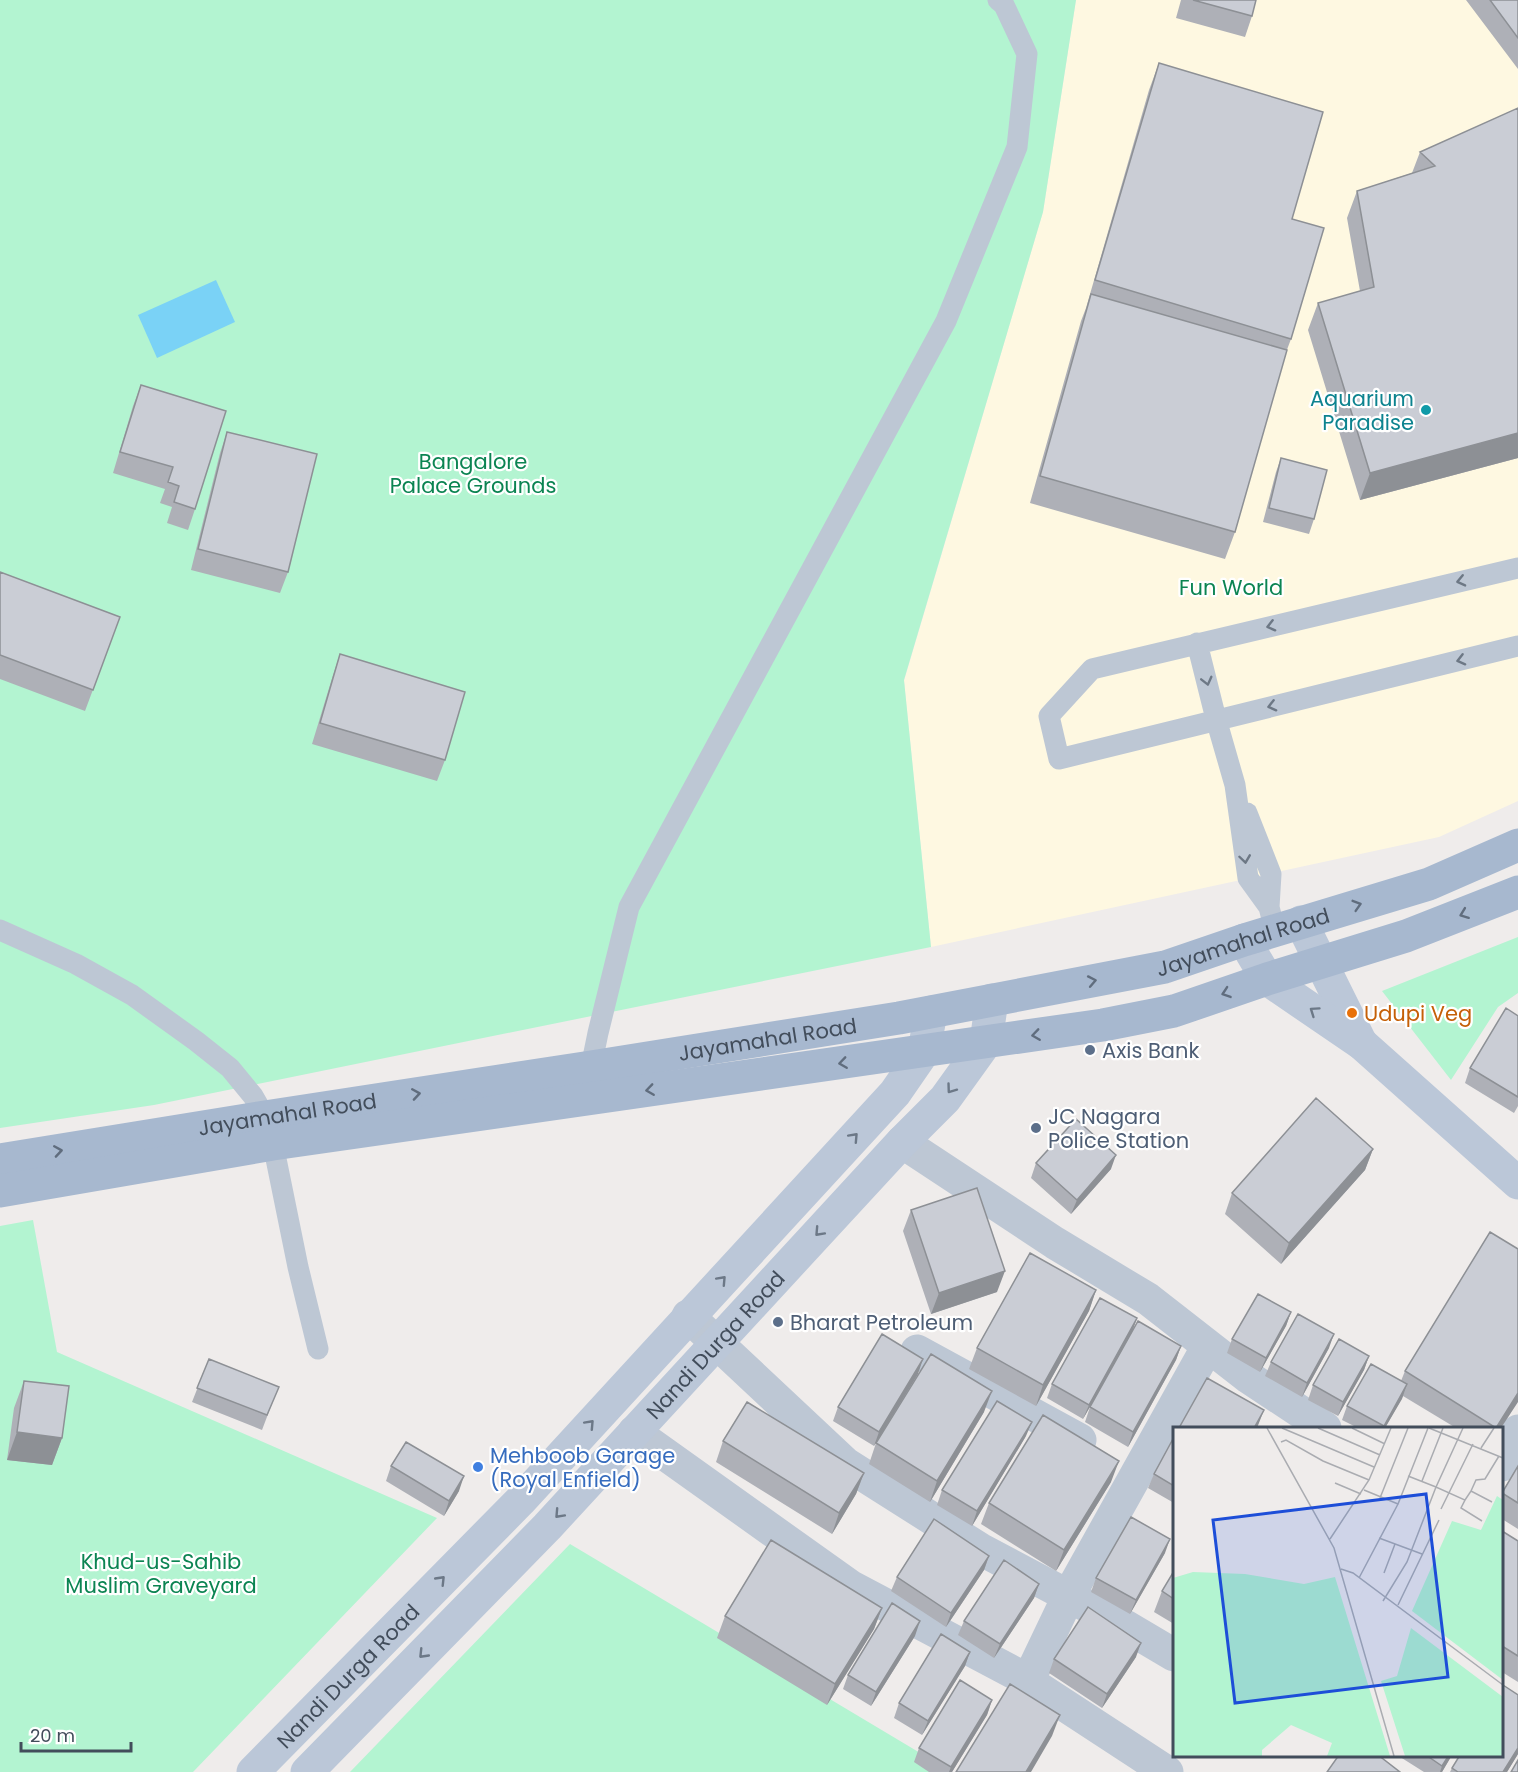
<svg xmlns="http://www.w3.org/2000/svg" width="1518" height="1772" font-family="Poppins,sans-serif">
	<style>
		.commercial { fill: #fef8e1 }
		.green { fill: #b3f4d1 }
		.water { fill: #7ad2f6 }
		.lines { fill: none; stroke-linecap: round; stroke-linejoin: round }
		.lane { stroke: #bdc7d4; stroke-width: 21 }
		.street { stroke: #bdc7d4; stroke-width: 33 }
		.secondary { stroke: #bbc7d8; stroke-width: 33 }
		.primary { stroke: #a7b8cf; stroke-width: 33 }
		.wall { fill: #aeb0b7 }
		.shaded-wall { fill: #8d9095 }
		.building { fill: #cacdd5; stroke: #8d9095; stroke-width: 1.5 }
		.oneway { stroke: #6d7885 }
		.oneway2 { stroke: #606d7e }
		.oneway3 { stroke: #6c7887 }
		.culture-dot { fill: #0f9aa8; stroke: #fff; stroke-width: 2 }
		.food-dot { fill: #e8710a; stroke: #fff; stroke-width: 2 }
		.service-dot { fill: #5c6f8a; stroke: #fff; stroke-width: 2 }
		.shop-dot { fill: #3f7fe0; stroke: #fff; stroke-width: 2 }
		.labels { text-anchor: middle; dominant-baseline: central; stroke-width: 4.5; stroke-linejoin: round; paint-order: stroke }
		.culture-label { font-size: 21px; fill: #0d838f; stroke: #fff; text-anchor: end }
		.park-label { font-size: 21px; fill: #0b8452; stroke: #fff }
		.street-label { font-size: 21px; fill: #424d5b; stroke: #fff }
		.food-label { font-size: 21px; fill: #c56008; stroke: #fff; text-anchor: start }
		.service-label { font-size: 21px; fill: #4e5e75; stroke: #fff; text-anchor: start }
		.shop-label { font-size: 21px; fill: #366cbe; stroke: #fff; text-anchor: start }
		.inset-road { fill: none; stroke: #aaacb1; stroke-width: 1.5 }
		.view { fill: #1d4ed8; fill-opacity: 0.15; stroke: #1d4ed8; stroke-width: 3 }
		.inset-edge { fill: none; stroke: #424d5b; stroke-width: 3 }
	</style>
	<rect width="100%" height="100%" fill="#efeceb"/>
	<path class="commercial" d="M 1076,0 L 1518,0 L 1518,801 L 1439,837 L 931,947 L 904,681 L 1043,212 Z"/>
	<path class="green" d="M 0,0 L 1076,0 L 1043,212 L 904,680 L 931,947 L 154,1105 L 0,1128 Z
		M 1518,937 L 1518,993 L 1498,1007 L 1451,1080 L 1382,991 Z
		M 33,1220 L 57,1352 L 437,1518 L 193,1772 L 0,1772 L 0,1226 Z
		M 570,1544 L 952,1772 L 350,1772 Z"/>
	<path class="water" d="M 216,280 L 235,322 L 157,358 L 138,315 Z"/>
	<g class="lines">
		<path class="lane" d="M 1518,568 L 1092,669 L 1049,716 L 1059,759 L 1518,646
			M 1197,643 L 1216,719 L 1235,785 L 1248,878 L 1269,907 L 1275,931
			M 1247,813 L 1271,874 L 1269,907
			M 0,930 L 76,964 L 132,995 L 196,1041 L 230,1068 L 253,1096 L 265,1117
			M 593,1076 L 591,1067 L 598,1033 L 629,907 L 946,321 L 1017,147 L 1027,54 L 1004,5 L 998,0
			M 273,1144 L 298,1267 L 318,1349"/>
		<path class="street" d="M 902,1142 L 1055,1243 L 1148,1299 L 1248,1377 L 1325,1428
			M 688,1316 L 846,1464 L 980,1549 L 1125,1626 L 1174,1655
			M 917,1351 L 1080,1440
			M 634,1432 L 850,1586 L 1020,1676 L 1167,1772
			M 1502,1465 L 1518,1431
			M 1028,1681 L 1069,1595 L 1208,1346"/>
		<g class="secondary">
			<path d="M 1301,922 L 1361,1043"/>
			<path d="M 1244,940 L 1267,979 L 1362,1044 L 1518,1183"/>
			<path id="s1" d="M 253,1772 L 520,1501 L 895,1093 L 924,1051 L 931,1012"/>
			<path id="s2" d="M 307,1772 L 547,1527 L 902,1142 L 945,1099 L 986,1042 L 992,1000"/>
		</g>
		<g class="primary">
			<path id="s3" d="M 0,1160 L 265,1117 L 591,1067 L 899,1018 L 1165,967 L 1244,940 L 1429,884 L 1518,845"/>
			<path d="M 0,1191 L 273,1144 L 1103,1025 L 1174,1011 L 1267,979 L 1406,936 L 1518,892"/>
		</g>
	</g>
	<path class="wall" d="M 1181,0 L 1256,0 L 1252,16 L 1245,37 L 1176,18 Z
		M 1466,0 L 1518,0 L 1518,69 Z
		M 1159,63 L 1292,219 L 1291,339 L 1285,355 L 1235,532 L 1225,559 L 1030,503 L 1081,321 L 1086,308 L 1149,90 Z
		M 1518,108 L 1518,458 L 1360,500 L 1308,330 L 1318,303 L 1360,291 L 1347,218 L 1357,191 L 1412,173 L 1420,152 Z
		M 141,385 L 195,509 L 188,530 L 167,523 L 172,507 L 160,503 L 165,489 L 113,473 L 133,406 Z
		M 227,432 L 288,572 L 280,593 L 191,570 L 220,453 Z
		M 1281,458 L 1314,519 L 1309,534 L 1263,522 L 1276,472 Z
		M 0,572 L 120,617 L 85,711 L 0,679 Z
		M 340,654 L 445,760 L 437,781 L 312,744 L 333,675 Z
		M 1518,1016 L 1518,1106 L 1514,1113 L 1465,1083 L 1470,1068 Z
		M 1373,1149 L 1365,1170 L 1281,1264 L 1225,1214 L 1232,1193 Z
		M 1036,1163 L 1111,1169 L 1071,1214 L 1031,1178 Z
		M 911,1210 L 997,1292 L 931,1314 L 903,1231 Z
		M 1096,1290 L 1089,1311 L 1036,1406 L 969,1369 L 977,1348 Z
		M 1291,1312 L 1286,1326 L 1260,1372 L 1227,1353 L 1232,1339 Z
		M 1132,1333 L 1083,1419 L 1047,1398 L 1052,1384 Z
		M 1181,1346 L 1176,1360 L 1128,1447 L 1085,1422 L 1090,1407 Z
		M 1329,1348 L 1302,1397 L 1265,1376 L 1271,1362 Z
		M 1369,1356 L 1364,1370 L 1338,1416 L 1308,1400 L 1313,1385 Z
		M 209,1359 L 273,1401 L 262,1430 L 192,1402 Z
		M 1405,1371 L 1501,1428 L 1456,1428 L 1403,1396 L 1385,1428 L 1358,1428 L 1342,1420 L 1347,1406 L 1401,1381 Z
		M 918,1374 L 874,1446 L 833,1421 L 838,1407 Z
		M 24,1381 L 62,1438 L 52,1465 L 7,1460 L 14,1408 Z
		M 984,1412 L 930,1502 L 869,1464 L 876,1443 Z
		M 1026,1436 L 972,1526 L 937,1505 L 942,1490 Z
		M 1174,1437 L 1174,1503 L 1148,1488 L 1154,1474 Z
		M 723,1441 L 864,1473 L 856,1494 L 832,1534 L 716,1462 Z
		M 391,1466 L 459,1491 L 444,1516 L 386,1481 Z
		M 1518,1466 L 1518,1529 L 1502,1519 L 1502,1492 Z
		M 1111,1482 L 1056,1571 L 981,1524 L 989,1503 Z
		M 1502,1531 L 1518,1541 L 1518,1682 L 1502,1672 Z
		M 1165,1553 L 1130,1614 L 1091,1592 L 1096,1578 Z
		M 989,1556 L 984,1570 L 946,1627 L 891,1591 L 897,1577 Z
		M 1174,1571 L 1174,1624 L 1154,1612 L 1162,1591 Z
		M 1039,1584 L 1034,1598 L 994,1658 L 958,1635 L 964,1621 Z
		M 882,1608 L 874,1629 L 827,1705 L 717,1638 L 725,1616 Z
		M 915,1636 L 871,1706 L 843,1689 L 848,1675 Z
		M 970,1652 L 965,1666 L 922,1735 L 894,1718 L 899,1703 Z
		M 1136,1657 L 1102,1708 L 1049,1673 L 1054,1659 Z
		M 1518,1695 L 1518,1754 L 1507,1772 L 1450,1772 L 1452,1768 Z
		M 992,1700 L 987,1715 L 952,1772 L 929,1772 L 914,1762 L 919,1748 Z
		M 1397,1755 L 1452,1755 L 1442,1772 L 1424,1772 Z"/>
	<path class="shaded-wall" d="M 1518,433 L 1518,458 L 1360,500 L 1370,473 Z
		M 1373,1149 L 1365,1170 L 1281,1264 L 1289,1243 Z
		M 1116,1155 L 1111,1169 L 1071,1214 L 1077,1200 Z
		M 1005,1271 L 997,1292 L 931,1314 L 939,1293 Z
		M 1096,1290 L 1089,1311 L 1036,1406 L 1043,1385 Z
		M 1291,1312 L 1286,1326 L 1260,1372 L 1266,1358 Z
		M 1137,1318 L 1132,1333 L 1083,1419 L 1089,1405 Z
		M 1334,1334 L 1329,1348 L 1302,1397 L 1307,1383 Z
		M 1181,1346 L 1176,1360 L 1128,1447 L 1133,1432 Z
		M 1369,1356 L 1364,1370 L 1338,1416 L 1343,1402 Z
		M 923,1359 L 918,1374 L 874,1446 L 879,1432 Z
		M 1407,1384 L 1402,1399 L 1385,1428 L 1383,1428 Z
		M 992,1391 L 984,1412 L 930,1502 L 937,1481 Z
		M 1518,1393 L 1518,1402 L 1501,1428 L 1496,1428 Z
		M 1264,1410 L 1257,1428 L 1254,1428 Z
		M 1032,1422 L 1026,1436 L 972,1526 L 977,1511 Z
		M 17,1432 L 62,1438 L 52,1465 L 7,1460 Z
		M 1119,1461 L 1111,1482 L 1056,1571 L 1064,1550 Z
		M 864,1473 L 856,1494 L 832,1534 L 839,1513 Z
		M 464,1476 L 459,1491 L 444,1516 L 449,1501 Z
		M 1170,1539 L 1165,1553 L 1130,1614 L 1136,1600 Z
		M 989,1556 L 984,1570 L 946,1627 L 951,1613 Z
		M 1039,1584 L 1034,1598 L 994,1658 L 1000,1644 Z
		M 882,1608 L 874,1629 L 827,1705 L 835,1684 Z
		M 920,1621 L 915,1636 L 871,1706 L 876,1692 Z
		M 1141,1643 L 1136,1657 L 1102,1708 L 1107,1694 Z
		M 970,1652 L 965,1666 L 922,1735 L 928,1721 Z
		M 992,1700 L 987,1715 L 952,1772 L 949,1772 L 951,1767 Z
		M 1060,1715 L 1052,1736 L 1031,1772 L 1026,1772 Z
		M 1518,1748 L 1518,1754 L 1507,1772 L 1503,1772 Z
		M 1449,1755 L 1452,1755 L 1442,1772 L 1440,1772 L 1442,1766 Z"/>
	<path class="building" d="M 1193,0 L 1256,0 L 1252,16 Z
		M 1490,0 L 1518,0 L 1518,38 Z
		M 1159,63 L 1323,112 L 1292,219 L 1324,228 L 1291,339 L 1095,280 Z
		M 1518,108 L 1518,433 L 1370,473 L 1318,303 L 1374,287 L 1357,191 L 1435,166 L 1420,152 Z
		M 1091,294 L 1287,350 L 1235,532 L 1040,476 Z
		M 141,385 L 226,411 L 195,509 L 174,502 L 179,486 L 168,482 L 173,467 L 120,452 Z
		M 227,432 L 317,454 L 288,572 L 198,549 Z
		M 1281,458 L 1327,470 L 1314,519 L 1269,508 Z
		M 0,572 L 120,617 L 93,690 L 0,655 Z
		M 340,654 L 465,692 L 445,760 L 320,723 Z
		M 1506,1008 L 1518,1016 L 1518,1097 L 1470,1068 Z
		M 1316,1098 L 1373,1149 L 1289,1243 L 1232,1193 Z
		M 1076,1119 L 1116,1155 L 1077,1200 L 1036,1163 Z
		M 977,1188 L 1005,1271 L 939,1293 L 911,1210 Z
		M 1490,1232 L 1518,1249 L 1518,1393 L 1496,1428 L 1405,1371 Z
		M 1030,1253 L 1096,1290 L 1043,1385 L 977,1348 Z
		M 1258,1294 L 1291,1312 L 1266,1358 L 1232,1339 Z
		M 1100,1298 L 1137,1318 L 1089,1405 L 1052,1384 Z
		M 1298,1314 L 1334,1334 L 1307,1383 L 1271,1362 Z
		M 1138,1321 L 1181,1346 L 1133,1432 L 1090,1407 Z
		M 882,1334 L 923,1359 L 879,1432 L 838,1407 Z
		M 1339,1339 L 1369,1356 L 1343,1402 L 1313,1385 Z
		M 931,1354 L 992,1391 L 937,1481 L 876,1443 Z
		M 209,1359 L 279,1387 L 267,1415 L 197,1388 Z
		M 1371,1364 L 1407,1384 L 1384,1426 L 1347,1406 Z
		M 1207,1378 L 1264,1410 L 1254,1428 L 1179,1428 Z
		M 24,1381 L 69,1386 L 62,1438 L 17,1432 Z
		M 997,1401 L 1032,1422 L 977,1511 L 942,1490 Z
		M 747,1402 L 864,1473 L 839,1513 L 723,1441 Z
		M 1043,1415 L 1119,1461 L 1064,1550 L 989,1503 Z
		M 1174,1437 L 1174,1486 L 1154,1474 Z
		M 406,1442 L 464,1476 L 449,1501 L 391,1466 Z
		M 1518,1466 L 1518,1503 L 1502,1493 Z
		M 1131,1517 L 1170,1539 L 1136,1600 L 1096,1578 Z
		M 934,1519 L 989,1556 L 951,1613 L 897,1577 Z
		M 1502,1531 L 1518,1541 L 1518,1656 L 1502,1646 Z
		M 771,1540 L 882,1608 L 835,1684 L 725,1616 Z
		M 1004,1560 L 1039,1584 L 1000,1644 L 964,1621 Z
		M 1174,1571 L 1174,1599 L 1162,1591 Z
		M 892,1603 L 920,1621 L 876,1692 L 848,1675 Z
		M 1088,1607 L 1141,1643 L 1107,1694 L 1054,1659 Z
		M 941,1634 L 970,1652 L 928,1721 L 899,1703 Z
		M 960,1680 L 992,1700 L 951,1767 L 919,1748 Z
		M 1010,1684 L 1060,1715 L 1026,1772 L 956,1772 Z
		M 1503,1685 L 1518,1695 L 1518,1748 L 1503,1772 L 1458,1772 L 1452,1768 L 1460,1755 L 1502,1755 L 1502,1687 Z
		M 1339,1755 L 1378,1755 L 1400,1772 L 1327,1772 Z
		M 1426,1755 L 1449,1755 L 1442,1766 Z
		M 1518,1760 L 1518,1772 L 1511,1772 Z"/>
	<defs><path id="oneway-chevron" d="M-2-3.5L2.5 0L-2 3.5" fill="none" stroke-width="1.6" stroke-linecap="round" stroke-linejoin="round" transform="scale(1.5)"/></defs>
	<g class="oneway">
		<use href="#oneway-chevron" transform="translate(1461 581) rotate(167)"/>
		<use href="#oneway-chevron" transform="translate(1271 626) rotate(166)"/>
		<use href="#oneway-chevron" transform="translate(1461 660) rotate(166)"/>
		<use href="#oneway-chevron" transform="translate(1207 681) rotate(76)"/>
		<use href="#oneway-chevron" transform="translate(1272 706) rotate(166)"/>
		<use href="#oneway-chevron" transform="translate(1245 859) rotate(82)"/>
	</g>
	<g class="oneway2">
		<use href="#oneway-chevron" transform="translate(1357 905) rotate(-17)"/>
		<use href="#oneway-chevron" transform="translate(1464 914) rotate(159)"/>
		<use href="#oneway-chevron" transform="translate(1092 981) rotate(-11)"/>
		<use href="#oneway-chevron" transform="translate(1226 993) rotate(161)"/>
		<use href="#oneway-chevron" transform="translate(1036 1035) rotate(172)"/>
		<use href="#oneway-chevron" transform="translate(843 1063) rotate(172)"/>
		<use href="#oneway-chevron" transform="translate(650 1090) rotate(172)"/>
		<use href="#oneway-chevron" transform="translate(416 1094) rotate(-9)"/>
		<use href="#oneway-chevron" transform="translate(58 1151) rotate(-9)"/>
	</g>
	<g class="oneway3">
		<use href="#oneway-chevron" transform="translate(1314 1011) rotate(-145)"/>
		<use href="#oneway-chevron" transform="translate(951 1089) rotate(126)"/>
		<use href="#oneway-chevron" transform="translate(854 1137) rotate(-47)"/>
		<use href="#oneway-chevron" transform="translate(819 1232) rotate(133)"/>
		<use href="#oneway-chevron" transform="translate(722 1280) rotate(-47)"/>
		<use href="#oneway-chevron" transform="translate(590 1424) rotate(-47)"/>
		<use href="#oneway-chevron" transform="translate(559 1514) rotate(133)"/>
		<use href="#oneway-chevron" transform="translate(441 1580) rotate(-46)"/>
		<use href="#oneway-chevron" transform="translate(423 1654) rotate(134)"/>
	</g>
	<circle class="culture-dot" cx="1426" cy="410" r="6"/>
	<circle class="food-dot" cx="1352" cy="1013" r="6"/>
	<g class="service-dot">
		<circle cx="1090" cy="1050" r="6"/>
		<circle cx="1036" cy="1128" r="6"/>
		<circle cx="778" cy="1322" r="6"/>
	</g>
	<circle class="shop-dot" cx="478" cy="1467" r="6"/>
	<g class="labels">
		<g class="culture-label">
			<text x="1414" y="398">Aquarium<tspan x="1414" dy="24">Paradise</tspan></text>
		</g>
		<g class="park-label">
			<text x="473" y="461">Bangalore<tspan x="473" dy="24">Palace Grounds</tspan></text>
			<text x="1231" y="587">Fun World</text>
			<text x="161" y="1561">Khud-us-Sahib<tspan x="161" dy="24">Muslim Graveyard</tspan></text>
		</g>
		<g class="street-label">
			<text stroke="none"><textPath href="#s3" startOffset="1263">Jayamahal Road</textPath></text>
			<text stroke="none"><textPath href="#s3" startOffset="777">Jayamahal Road</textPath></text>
			<text stroke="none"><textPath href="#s3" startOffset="291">Jayamahal Road</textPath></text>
			<text stroke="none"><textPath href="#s2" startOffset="591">Nandi Durga Road</textPath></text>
			<text stroke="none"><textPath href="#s1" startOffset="135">Nandi Durga Road</textPath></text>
		</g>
		<g class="food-label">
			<text x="1364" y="1013">Udupi Veg</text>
		</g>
		<g class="service-label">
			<text x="1102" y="1050">Axis Bank</text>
			<text x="1048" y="1116">JC Nagara<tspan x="1048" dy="24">Police Station</tspan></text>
			<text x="790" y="1322">Bharat Petroleum</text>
		</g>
		<g class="shop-label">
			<text x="490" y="1455">Mehboob Garage<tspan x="490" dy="24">(Royal Enfield)</tspan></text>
		</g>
	</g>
	<g transform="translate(1173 1427)">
		<rect width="330" height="330" fill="#efeceb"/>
		<path d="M 324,69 L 330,73 L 330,253 L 239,184 L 279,94 L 308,103 ZM 20,145 L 72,147 L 131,157 L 162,150 L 217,329 L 154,329 L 159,316 L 118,298 L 89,323 L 89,329 L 0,329 L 0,151 ZM 238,201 L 330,270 L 330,329 L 232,329 L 208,254 L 224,249 Z" fill="#b3f4d1"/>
		<path class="inset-road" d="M 94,1 L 161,121 L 221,329M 109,1 L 201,40M 145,1 L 207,28M 179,1 L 212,17M 256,1 L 330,31M 108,15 L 113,13 L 150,34 L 196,53M 308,21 L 321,1M 235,49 L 263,60 L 290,1M 249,54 L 270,1M 162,56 L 188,67M 191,63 L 225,77 L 255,1M 298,64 L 303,53 L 312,52 L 326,29M 207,71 L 235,1M 292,73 L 298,64 L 319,75M 268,82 L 300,17M 206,111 L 249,127M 157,112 L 196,53 L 218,1M 168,142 L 180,146 L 330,258M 211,146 L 222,117M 186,151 L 225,77M 210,174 L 234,135 L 263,60 L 292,73 L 288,81 L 309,94M 225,178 L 266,93"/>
		<path class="view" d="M 253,67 L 275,250 L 62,276 L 40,93 Z"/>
		<rect width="330" height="330" class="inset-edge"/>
	</g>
	<path d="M21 1742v9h110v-9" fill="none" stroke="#424d5b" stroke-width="3"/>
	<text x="30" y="1742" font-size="18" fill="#424d5b" stroke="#ffffff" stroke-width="4.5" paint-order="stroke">20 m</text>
</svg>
